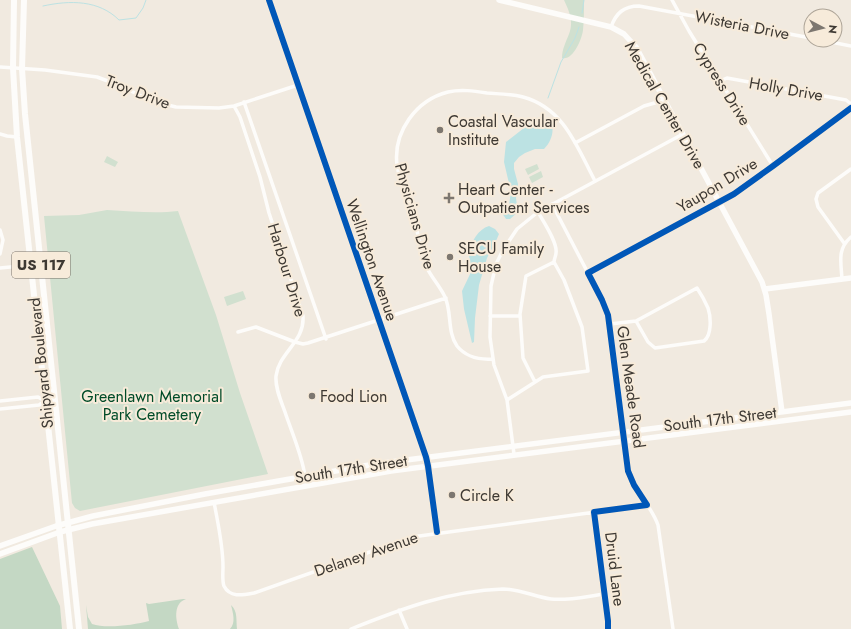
<svg xmlns="http://www.w3.org/2000/svg" width="851" height="629" font-family="Jost,sans-serif">
	<style>
		.green { fill: #d1e0cf }
		.forest { fill: #c4d8c4 }
		.water { fill: #bce2e3 }
		.lines { fill: none; stroke-linecap: round; stroke-linejoin: round }
		.stream { stroke: #bce2e3; stroke-width: 1 }
		.street { stroke: #fdfcfa; stroke-width: 3.5 }
		.secondary { stroke: #fdfcfa; stroke-width: 5.5 }
		.primary { stroke: #fdfcfa; stroke-width: 6 }
		.cycleway-casing { stroke: #f7ebda; stroke-width: 8 }
		.cycleway { stroke: #0057b8; stroke-width: 6 }
		.poi-dot { fill: #7d7770; stroke: #f7ebda; stroke-width: 1.5 }
		.labels { text-anchor: middle; dominant-baseline: central; stroke-width: 4; stroke-linejoin: round; paint-order: stroke }
		.shield { fill: #f7ebda; stroke: #766e65; stroke-width: 1 }
		.shield-label { font-size: 15px; font-weight: bold; fill: #3e3933 }
		.street-label { font-size: 16px; fill: #3e3933; stroke: #f7ebda }
		.poi-label { font-size: 16px; fill: #3e3933; stroke: #f7ebda; text-anchor: start }
		.park-label { font-size: 16px; fill: #004b28; stroke: #f7ebda }
	</style>
	<rect width="100%" height="100%" fill="#f1eae0"/>
	<path class="green" d="M 564,0 L 584,0 L 584,2 C 584,11 584,21 583,30 C 582,39 573,61 562,58 C 562,49 566,42 569,34 C 574,21 569,11 564,0 Z
		M 107,156 L 118,162 L 115,167 L 104,162 Z
		M 537,164 L 539,169 L 528,175 L 525,169 Z
		M 541,171 L 543,177 L 532,183 L 529,177 Z
		M 107,210 C 131,211 155,214 178,211 L 216,315 L 240,393 L 268,474 L 80,511 L 75,508 L 72,503 L 44,216 L 79,215 Z
		M 243,291 L 246,299 L 227,306 L 224,297 Z"/>
	<path class="forest" d="M 32,547 L 60,606 L 62,629 L 0,629 L 0,559 Z
		M 183,599 L 186,599 C 174,603 175,618 179,629 L 88,629 L 86,605 L 88,617 L 92,624 C 106,629 134,625 149,621 L 146,603 L 149,604 Z
		M 231,605 C 238,611 236,621 237,629 L 230,629 C 236,623 233,613 231,605 Z"/>
	<path class="water" d="M 541,117 L 552,126 C 554,134 550,143 544,149 L 535,149 L 525,153 L 519,157 L 514,163 L 514,169 L 518,184 L 516,198 L 518,212 L 510,219 L 506,219 L 502,213 L 509,205 L 511,192 L 504,162 L 506,142 L 524,128 L 535,118 Z
		M 489,226 L 495,229 L 499,234 L 496,241 L 487,258 L 479,285 L 475,318 L 474,342 L 472,343 L 464,309 L 462,291 L 472,270 L 468,251 C 472,242 478,229 489,226 Z"/>
	<g class="lines">
		<path class="stream" d="M 43,6 C 70,0 99,0 119,20 L 136,18 L 143,8 L 146,0
			M 582,13 L 584,0
			M 548,98 L 561,62 L 575,38 L 579,27"/>
		<path class="street" d="M 672,0 L 689,31 L 773,166
			M 611,27 C 616,13 624,6 639,6 L 811,38
			M 821,40 L 851,46
			M 0,67 L 45,70 L 97,77 L 113,83 L 155,102 L 176,107 L 219,108 L 234,106 L 298,85
			M 720,81 L 727,78 L 846,100 L 851,104
			M 244,102 L 326,339
			M 234,106 L 240,117 L 260,177 L 269,213 L 303,316 C 305,342 279,352 276,376 C 275,388 281,401 285,412 C 292,433 302,455 305,476
			M 0,134 L 7,136 L 17,137
			M 575,143 L 644,106 L 665,100
			M 552,204 L 602,300 L 608,315 L 628,471 C 634,491 651,505 658,525 L 673,629
			M 0,230 L 3,240 L 0,254
			M 844,243 L 818,207 L 816,199 L 818,193 L 851,169
			M 0,268 L 41,264
			M 588,273 L 734,194 L 773,166 L 851,108
			M 842,279 C 841,262 837,249 851,237
			M 490,316 L 520,316
			M 610,324 L 636,321 L 697,288 C 701,294 705,301 708,308 C 711,317 712,335 704,341 L 655,348 L 648,342 L 636,321
			M 238,332 L 256,327 L 295,342 L 303,344 L 308,343 L 446,298
			M 493,359 C 479,360 466,357 457,346 C 447,332 452,312 445,297 C 440,286 431,277 426,266 C 420,252 419,237 415,222 C 410,203 400,185 397,165 C 393,132 416,100 448,92 C 461,89 474,91 487,93 C 499,94 511,94 523,97 C 564,108 577,147 595,181
			M 535,382 L 523,358 L 520,314 L 526,276 L 554,262
			M 507,400 L 543,377 L 588,371 L 582,327 L 564,280 L 554,262 C 554,259 556,256 556,253 C 558,243 543,221 538,212
			M 0,401 L 38,397 L 45,401
			M 0,409 L 39,405 L 45,401 L 55,399
			M 514,454 L 507,400 L 494,365 L 490,337 L 491,286 L 496,264 L 503,250 L 517,229 L 538,212 L 683,134
			M 428,466 L 437,532
			M 214,502 C 218,524 223,545 223,567 C 223,572 222,581 224,586 C 230,598 243,595 254,593 L 412,537 L 647,505
			M 594,512 L 608,621 L 608,629
			M 399,610 L 407,629
			M 351,629 C 401,609 448,591 503,589 C 520,589 535,597 551,599 C 568,601 588,596 605,594"/>
		<path class="secondary" d="M 269,0 L 428,466
			M 499,0 L 611,27 L 624,34 L 636,47 L 762,282 L 766,295 L 769,314 L 782,412
			M 765,289 L 851,278
			M 0,546 L 56,526 L 93,516 L 205,494 L 375,464 L 851,403
			M 0,554 L 60,532 L 92,524 L 391,471 L 851,412"/>
		<path class="primary" d="M 14,0 L 13,68 L 17,137 L 70,629
			M 24,0 L 22,69 L 25,114 L 79,629"/>
		<g class="cycleway-casing">
			<path id="cycleway" d="M 269,0 L 426,457 L 428,466 L 437,532
				M 608,629 L 608,621 L 594,512 L 647,505 L 634,485 L 628,471 L 608,315 L 602,300 L 588,273 L 734,194 L 773,166 L 851,108"/>
		</g>
		<use href="#cycleway" class="cycleway"/>
	</g>
	<g class="poi-dot">
		<circle cx="440" cy="130" r="4"/>
		<path d="M447 192h4v4h4v4h-4v4h-4v-4h-4v-4h4z"/>
		<circle cx="450" cy="257" r="4"/>
		<circle cx="312" cy="396" r="4"/>
		<circle cx="452" cy="495" r="4"/>
	</g>
	<g class="labels">
		<rect class="shield" x="12" y="252" width="58" height="26" rx="3"/>
		<g class="shield-label">
			<text x="41" y="265">US 117</text>
		</g>
		<g class="street-label">
			<text transform="translate(742 25) rotate(11)">Wisteria Drive</text>
			<text transform="translate(722 84) rotate(58)">Cypress Drive</text>
			<text transform="translate(786 89) rotate(10)">Holly Drive</text>
			<text transform="translate(138 92) rotate(21)">Troy Drive</text>
			<text transform="translate(665 105) rotate(60)">Medical Center Drive</text>
			<text transform="translate(717 185) rotate(-31)">Yaupon Drive</text>
			<text transform="translate(415 216) rotate(74)">Physicians Drive</text>
			<text transform="translate(372 260) rotate(71)">Wellington Avenue</text>
			<text transform="translate(287 270) rotate(73)">Harbour Drive</text>
			<text transform="translate(41 363) rotate(-96)">Shipyard Boulevard</text>
			<text transform="translate(631 387) rotate(82)">Glen Meade Road</text>
			<text transform="translate(720 419) rotate(-7)">South 17th Street</text>
			<text transform="translate(351 469) rotate(-9)">South 17th Street</text>
			<text transform="translate(366 554) rotate(-19)">Delaney Avenue</text>
			<text transform="translate(615 569) rotate(83)">Druid Lane</text>
		</g>
		<g class="poi-label">
			<text x="448" y="121">Coastal Vascular<tspan x="448" dy="18">Institute</tspan></text>
			<text x="458" y="189">Heart Center -<tspan x="458" dy="18">Outpatient Services</tspan></text>
			<text x="458" y="248">SECU Family<tspan x="458" dy="18">House</tspan></text>
			<text x="320" y="396">Food Lion</text>
			<text x="460" y="495">Circle K</text>
		</g>
		<g class="park-label">
			<text x="152" y="396">Greenlawn Memorial<tspan x="152" dy="18">Park Cemetery</tspan></text>
		</g>
	</g>
	<g transform="translate(823 28) rotate(97)"><circle r="19" fill="#f7ebda" stroke="#ada497"/>
	<path d="M0-3L7 15L0 10L-7 15Z" fill="#7d7770"/>
	<text y="-6" font-size="11" font-weight="bold" text-anchor="middle" fill="#3e3933">N</text>
	</g>
</svg>
